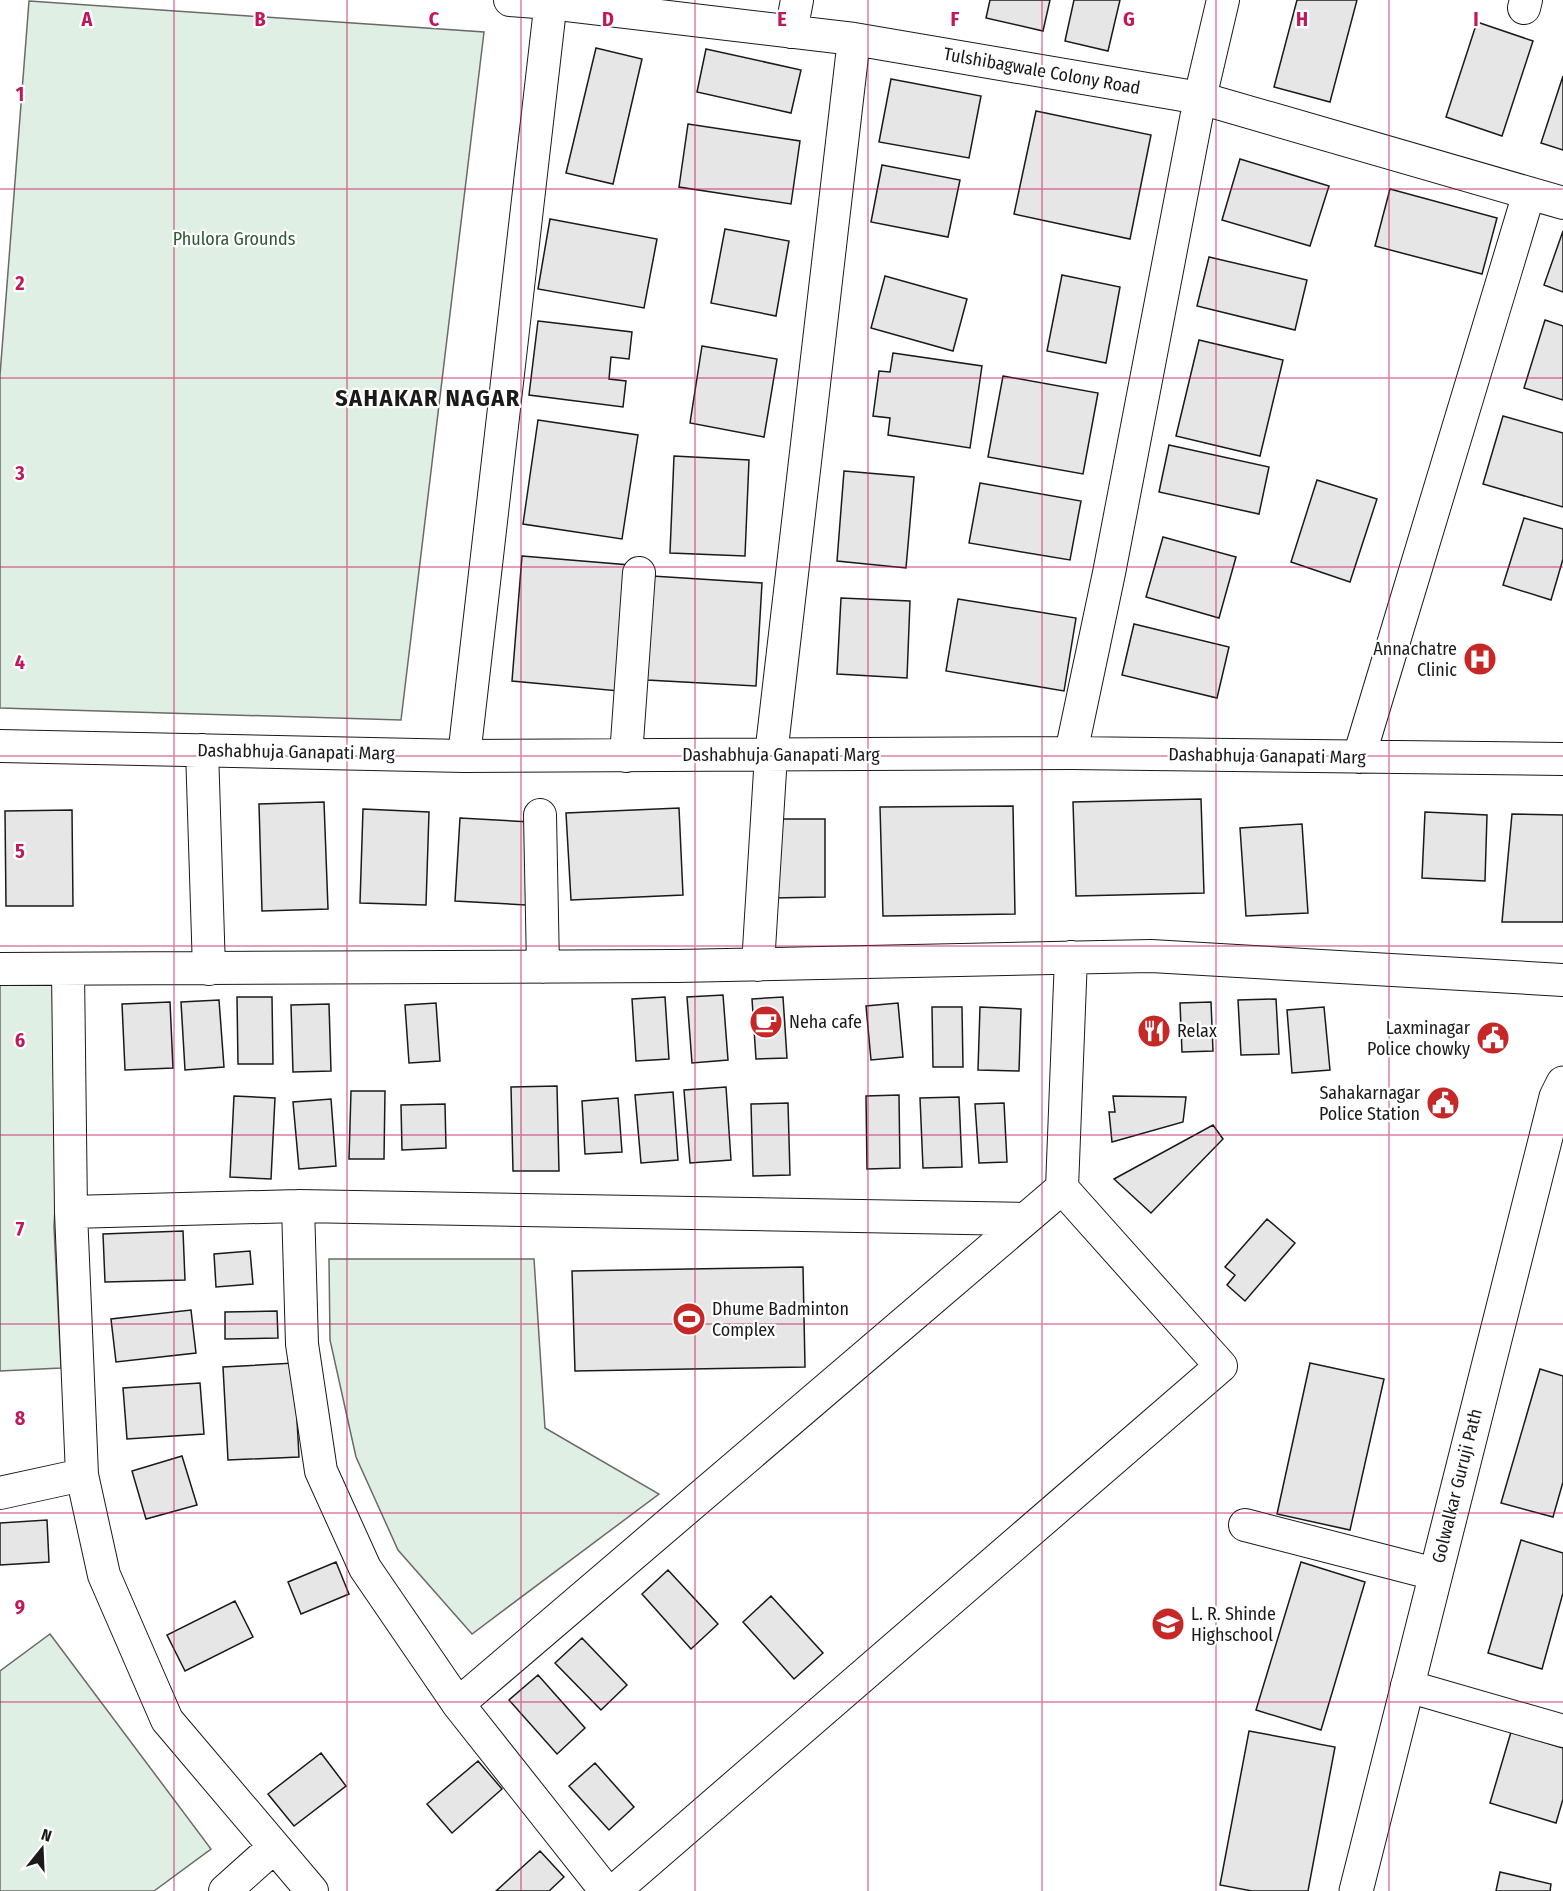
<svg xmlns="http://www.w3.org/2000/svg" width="1563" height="1891" font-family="'Fira Sans Condensed',sans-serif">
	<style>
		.green { fill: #e0efe3; stroke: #6a6a6a; stroke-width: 1.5 }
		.building { fill: #e6e6e6; stroke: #1a1a1a; stroke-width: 1.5 }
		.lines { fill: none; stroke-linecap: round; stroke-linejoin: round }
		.minor-casing { stroke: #1a1a1a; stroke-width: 34 }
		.tertiary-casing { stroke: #1a1a1a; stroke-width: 35 }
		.minor { stroke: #fff; stroke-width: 32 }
		.tertiary { stroke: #fff; stroke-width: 33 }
		.grid { fill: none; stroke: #c2185b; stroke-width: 1.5; stroke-opacity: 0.55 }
		.labels { text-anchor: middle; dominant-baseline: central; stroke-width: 4.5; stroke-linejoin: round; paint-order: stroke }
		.street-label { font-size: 18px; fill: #1a1a1a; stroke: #fff }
		.park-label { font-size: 18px; fill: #2b5a34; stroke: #fff }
		.poi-label { font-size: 18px; fill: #1a1a1a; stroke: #fff; text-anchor: start }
		.district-label { font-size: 24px; font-weight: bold; letter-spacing: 1.5px; fill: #1a1a1a; stroke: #fff }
		.grid-label { font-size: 20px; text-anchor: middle; font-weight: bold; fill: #c2185b; stroke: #fff; stroke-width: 4.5; stroke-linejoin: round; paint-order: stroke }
	</style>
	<rect width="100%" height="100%" fill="#fff"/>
	<path class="green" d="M 29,1 L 484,32 L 401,720 L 0,708 L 0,375 Z
		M 0,970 L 68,970 L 54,1227 L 61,1368 L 0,1371 Z
		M 329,1259 L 534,1259 L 545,1428 L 659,1494 L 472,1634 L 398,1550 L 356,1457 L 330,1340 Z
		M 50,1634 L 211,1849 L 154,1891 L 0,1891 L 0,1671 Z"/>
	<path class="building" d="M 990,0 L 1050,0 L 1043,31 L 986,18 Z
		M 1074,0 L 1120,0 L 1108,51 L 1065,41 Z
		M 1297,0 L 1357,0 L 1330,102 L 1274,87 Z
		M 1477,22 L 1533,41 L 1502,136 L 1446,117 Z
		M 596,48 L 642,59 L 613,184 L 566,173 Z
		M 706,49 L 801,70 L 791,113 L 697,92 Z
		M 1563,76 L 1563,150 L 1541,143 Z
		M 891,79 L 981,96 L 969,158 L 879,142 Z
		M 1036,111 L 1151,135 L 1130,239 L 1014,214 Z
		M 688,124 L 800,141 L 791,204 L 679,187 Z
		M 1240,159 L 1329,186 L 1310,246 L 1222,220 Z
		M 882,165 L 960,180 L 948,237 L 871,222 Z
		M 1390,189 L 1497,218 L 1482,274 L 1375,246 Z
		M 550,219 L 657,239 L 644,308 L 538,289 Z
		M 725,229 L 789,241 L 776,316 L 711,303 Z
		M 1563,231 L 1563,292 L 1544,285 Z
		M 1209,257 L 1307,280 L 1295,330 L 1197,306 Z
		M 1062,275 L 1120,287 L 1106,363 L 1047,351 Z
		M 885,276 L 967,299 L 953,351 L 871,328 Z
		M 1545,320 L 1563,326 L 1563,400 L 1524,388 Z
		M 538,321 L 632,332 L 629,359 L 611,357 L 609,379 L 626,381 L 623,407 L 529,395 Z
		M 1199,340 L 1283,360 L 1260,456 L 1176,436 Z
		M 702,346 L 777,359 L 764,437 L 690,423 Z
		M 893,353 L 982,366 L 970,448 L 888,435 L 890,418 L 873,416 L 879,371 L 890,372 Z
		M 1003,376 L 1098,393 L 1083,474 L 988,457 Z
		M 1503,416 L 1563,433 L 1563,507 L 1483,484 Z
		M 538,420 L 638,435 L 622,539 L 523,524 Z
		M 1169,445 L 1269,467 L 1259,514 L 1159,492 Z
		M 674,456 L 749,460 L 745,556 L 670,553 Z
		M 844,471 L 914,477 L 906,568 L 837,561 Z
		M 1317,480 L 1377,499 L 1350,582 L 1291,562 Z
		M 980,483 L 1081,501 L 1070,560 L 969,543 Z
		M 1524,518 L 1563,529 L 1563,559 L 1551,600 L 1503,585 Z
		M 1163,537 L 1236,557 L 1219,618 L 1146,597 Z
		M 522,556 L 630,565 L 619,691 L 512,681 Z
		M 652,576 L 762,583 L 756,686 L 647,680 Z
		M 841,598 L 910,601 L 907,678 L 837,674 Z
		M 958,599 L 1076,618 L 1064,691 L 946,671 Z
		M 1134,624 L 1229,647 L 1217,698 L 1122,675 Z
		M 1201,799 L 1204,893 L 1076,896 L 1073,802 Z
		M 324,802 L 328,909 L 262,911 L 259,804 Z
		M 1013,806 L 1015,914 L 883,916 L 880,807 Z
		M 679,808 L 683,895 L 571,900 L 566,813 Z
		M 363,809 L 429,812 L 426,905 L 360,903 Z
		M 72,810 L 73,906 L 6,906 L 5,811 Z
		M 1425,812 L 1487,815 L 1485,881 L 1422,878 Z
		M 1512,814 L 1563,815 L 1563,922 L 1502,922 Z
		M 460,818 L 530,822 L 526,905 L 455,901 Z
		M 772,819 L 825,819 L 825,897 L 772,898 Z
		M 1302,824 L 1308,913 L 1246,916 L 1240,828 Z
		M 723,995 L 728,1060 L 692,1063 L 687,997 Z
		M 237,997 L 272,997 L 273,1064 L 238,1064 Z
		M 665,997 L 669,1059 L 636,1061 L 632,999 Z
		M 783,997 L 787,1058 L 756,1059 L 752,999 Z
		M 1276,999 L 1279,1054 L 1241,1055 L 1238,1000 Z
		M 219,1000 L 224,1067 L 185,1070 L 181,1002 Z
		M 170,1002 L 173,1068 L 125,1070 L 122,1004 Z
		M 1211,1002 L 1213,1051 L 1182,1052 L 1180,1003 Z
		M 436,1003 L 440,1061 L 409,1063 L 405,1005 Z
		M 898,1003 L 903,1057 L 871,1060 L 866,1006 Z
		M 329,1004 L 331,1071 L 293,1072 L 291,1005 Z
		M 932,1007 L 962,1007 L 963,1067 L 933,1067 Z
		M 980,1007 L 1021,1009 L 1019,1071 L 978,1070 Z
		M 1324,1007 L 1330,1070 L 1292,1073 L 1287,1010 Z
		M 557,1086 L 559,1171 L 513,1171 L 511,1087 Z
		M 726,1087 L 731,1160 L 690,1163 L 684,1090 Z
		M 351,1091 L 385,1091 L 384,1159 L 349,1159 Z
		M 673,1092 L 678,1160 L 641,1163 L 635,1095 Z
		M 899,1095 L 900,1168 L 867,1169 L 866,1096 Z
		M 234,1096 L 275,1098 L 271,1179 L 230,1177 Z
		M 1113,1096 L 1186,1097 L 1183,1122 L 1112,1142 L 1109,1112 L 1115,1112 Z
		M 959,1097 L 962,1167 L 923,1168 L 920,1098 Z
		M 618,1098 L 622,1152 L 585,1154 L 582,1101 Z
		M 331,1099 L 336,1166 L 299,1169 L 293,1102 Z
		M 788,1103 L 790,1175 L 753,1176 L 751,1104 Z
		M 1004,1103 L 1007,1162 L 979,1163 L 975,1104 Z
		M 445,1104 L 446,1148 L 402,1150 L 401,1105 Z
		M 1213,1125 L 1223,1139 L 1151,1213 L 1114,1179 Z
		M 1267,1219 L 1295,1243 L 1245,1301 L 1227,1285 L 1235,1275 L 1225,1267 Z
		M 183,1231 L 185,1280 L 105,1282 L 103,1234 Z
		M 250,1251 L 253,1284 L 216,1287 L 214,1254 Z
		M 803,1267 L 805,1367 L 575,1371 L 572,1271 Z
		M 191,1310 L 196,1353 L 116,1362 L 111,1319 Z
		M 277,1311 L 278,1338 L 225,1339 L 225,1312 Z
		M 294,1363 L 299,1457 L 228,1460 L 223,1367 Z
		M 1310,1363 L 1384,1379 L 1350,1530 L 1277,1514 Z
		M 1540,1369 L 1563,1376 L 1563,1482 L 1553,1517 L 1501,1503 Z
		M 200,1383 L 204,1434 L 127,1439 L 123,1388 Z
		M 182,1456 L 197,1505 L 146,1519 L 132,1471 Z
		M 47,1520 L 49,1562 L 0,1565 L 0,1523 Z
		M 1521,1540 L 1563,1553 L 1563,1593 L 1542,1669 L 1488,1653 Z
		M 336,1562 L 349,1594 L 301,1614 L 288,1582 Z
		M 1301,1562 L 1365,1582 L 1321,1730 L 1256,1710 Z
		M 668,1570 L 718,1624 L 691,1649 L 642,1594 Z
		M 771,1596 L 823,1653 L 794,1679 L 743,1622 Z
		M 235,1601 L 253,1637 L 185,1671 L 167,1635 Z
		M 582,1638 L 627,1685 L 601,1710 L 555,1663 Z
		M 538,1675 L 585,1728 L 557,1754 L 509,1700 Z
		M 1249,1731 L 1335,1747 L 1308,1891 L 1252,1891 L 1220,1885 Z
		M 1511,1732 L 1563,1748 L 1563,1799 L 1556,1823 L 1490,1803 Z
		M 321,1753 L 346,1786 L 294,1826 L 268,1794 Z
		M 478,1761 L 502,1789 L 452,1833 L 427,1804 Z
		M 595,1763 L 634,1807 L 609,1830 L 569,1786 Z
		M 540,1851 L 564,1877 L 549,1891 L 496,1891 Z
		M 1500,1872 L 1551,1884 L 1550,1891 L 1496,1891 Z"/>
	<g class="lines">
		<g class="minor-casing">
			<path id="minor" d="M 510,0 L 550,3 L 854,39 L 1200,98 L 1563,203
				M 1524,8 L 1526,0
				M 791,32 L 797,0
				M 0,746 L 464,756 L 1071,753 L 1563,759
				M 202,750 L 209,969
				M 1071,753 L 1109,573 L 1200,98 L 1223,0
				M 464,756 L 551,0
				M 626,756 L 639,573
				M 1359,757 L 1529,193
				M 540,815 L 543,967
				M 758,965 L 771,755 L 854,39
				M 0,969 L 676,966 L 1151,956 L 1563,980
				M 68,970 L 71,1212 L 82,1475 L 104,1575 L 167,1720 L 312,1891
				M 298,1206 L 302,1344 L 321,1471 L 365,1568 L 458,1704 L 606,1891
				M 71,1212 L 298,1206 L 1025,1219
				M 0,1493 L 82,1475
				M 1245,1525 L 1435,1574
				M 1407,1686 L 1563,1731
				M 458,1704 L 1062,1188
				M 225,1891 L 274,1847
				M 614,1891 L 1221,1366 L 1062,1188 L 1071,957"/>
		</g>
		<g class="tertiary-casing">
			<path id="tertiary" d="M 1356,1891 L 1556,1097 L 1563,1083"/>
		</g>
		<use href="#minor" class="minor"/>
		<use href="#tertiary" class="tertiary"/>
	</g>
	<path class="grid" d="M 174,0 L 174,1891M 347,0 L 347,1891M 521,0 L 521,1891M 695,0 L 695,1891M 868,0 L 868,1891M 1042,0 L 1042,1891M 1216,0 L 1216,1891M 1389,0 L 1389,1891M 0,189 L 1563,189M 0,378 L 1563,378M 0,567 L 1563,567M 0,756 L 1563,756M 0,946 L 1563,946M 0,1135 L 1563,1135M 0,1324 L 1563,1324M 0,1513 L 1563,1513M 0,1702 L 1563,1702"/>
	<defs>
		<g id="hospital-disc" transform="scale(1.725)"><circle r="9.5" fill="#c62828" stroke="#fff"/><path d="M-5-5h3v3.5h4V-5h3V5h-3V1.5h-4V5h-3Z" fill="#fff"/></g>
		<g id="cafe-disc" transform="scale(1.725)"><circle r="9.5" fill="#c62828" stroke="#fff"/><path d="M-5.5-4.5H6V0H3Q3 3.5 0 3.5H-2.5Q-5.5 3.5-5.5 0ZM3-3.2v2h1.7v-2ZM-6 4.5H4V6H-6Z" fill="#fff"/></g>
		<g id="restaurant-disc" transform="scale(1.725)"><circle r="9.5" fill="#c62828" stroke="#fff"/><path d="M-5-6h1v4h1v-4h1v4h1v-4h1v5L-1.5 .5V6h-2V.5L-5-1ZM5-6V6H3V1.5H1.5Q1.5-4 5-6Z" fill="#fff"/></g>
		<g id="civic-disc" transform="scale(1.725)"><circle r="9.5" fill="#c62828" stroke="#fff"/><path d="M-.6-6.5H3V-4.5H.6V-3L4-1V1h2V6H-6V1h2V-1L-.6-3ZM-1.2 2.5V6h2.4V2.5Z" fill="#fff"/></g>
		<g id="stadium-disc" transform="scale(1.725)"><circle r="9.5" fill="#c62828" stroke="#fff"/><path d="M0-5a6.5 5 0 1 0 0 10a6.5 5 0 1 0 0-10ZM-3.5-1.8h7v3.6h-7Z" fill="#fff"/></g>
		<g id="school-disc" transform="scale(1.725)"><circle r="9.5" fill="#c62828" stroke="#fff"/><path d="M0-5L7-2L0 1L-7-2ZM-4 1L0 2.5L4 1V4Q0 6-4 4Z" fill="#fff"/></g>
	</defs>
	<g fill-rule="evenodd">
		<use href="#hospital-disc" x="1480" y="659"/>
		<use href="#cafe-disc" x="766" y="1022"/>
		<use href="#restaurant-disc" x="1154" y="1031"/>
		<use href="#civic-disc" x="1493" y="1038"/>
		<use href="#civic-disc" x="1443" y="1103"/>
		<use href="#stadium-disc" x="689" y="1319"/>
		<use href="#school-disc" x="1168" y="1624"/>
	</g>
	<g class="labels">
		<g class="street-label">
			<text transform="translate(1042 71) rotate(10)">Tulshibagwale Colony Road</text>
			<text transform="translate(296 752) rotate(1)">Dashabhuja Ganapati Marg</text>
			<text x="781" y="755">Dashabhuja Ganapati Marg</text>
			<text transform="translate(1267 756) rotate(1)">Dashabhuja Ganapati Marg</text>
			<text transform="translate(1457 1486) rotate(-76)">Golwalkar Guruji Path</text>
		</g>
		<g class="park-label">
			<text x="234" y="239">Phulora Grounds</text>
		</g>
		<g class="poi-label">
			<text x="1457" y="649" text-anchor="end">Annachatre<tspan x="1457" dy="21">Clinic</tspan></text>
			<text x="789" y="1022">Neha cafe</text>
			<text x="1470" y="1028" text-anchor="end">Laxminagar<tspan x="1470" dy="21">Police chowky</tspan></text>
			<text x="1177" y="1031">Relax</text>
			<text x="1420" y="1093" text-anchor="end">Sahakarnagar<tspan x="1420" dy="21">Police Station</tspan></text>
			<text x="712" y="1309">Dhume Badminton<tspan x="712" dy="21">Complex</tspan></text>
			<text x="1191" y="1614">L. R. Shinde<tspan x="1191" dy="21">Highschool</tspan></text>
		</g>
		<g class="district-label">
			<text x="428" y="398">SAHAKAR NAGAR</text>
		</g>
	</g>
	<g class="grid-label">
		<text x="87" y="26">A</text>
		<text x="260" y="26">B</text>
		<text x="434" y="26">C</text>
		<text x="608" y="26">D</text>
		<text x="782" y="26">E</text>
		<text x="955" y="26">F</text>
		<text x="1129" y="26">G</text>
		<text x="1302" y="26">H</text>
		<text x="1476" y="26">I</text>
		<text x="20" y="101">1</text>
		<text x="20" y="290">2</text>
		<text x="20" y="480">3</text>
		<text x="20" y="669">4</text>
		<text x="20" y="858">5</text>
		<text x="20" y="1047">6</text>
		<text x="20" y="1236">7</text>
		<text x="20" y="1425">8</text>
		<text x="20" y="1614">9</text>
	</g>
	<g transform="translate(42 1849) rotate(18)" stroke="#ffffff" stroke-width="4.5" paint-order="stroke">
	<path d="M0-4.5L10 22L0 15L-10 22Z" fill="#1a1a1a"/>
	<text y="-9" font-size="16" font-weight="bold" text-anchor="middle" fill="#1a1a1a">N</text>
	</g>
</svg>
